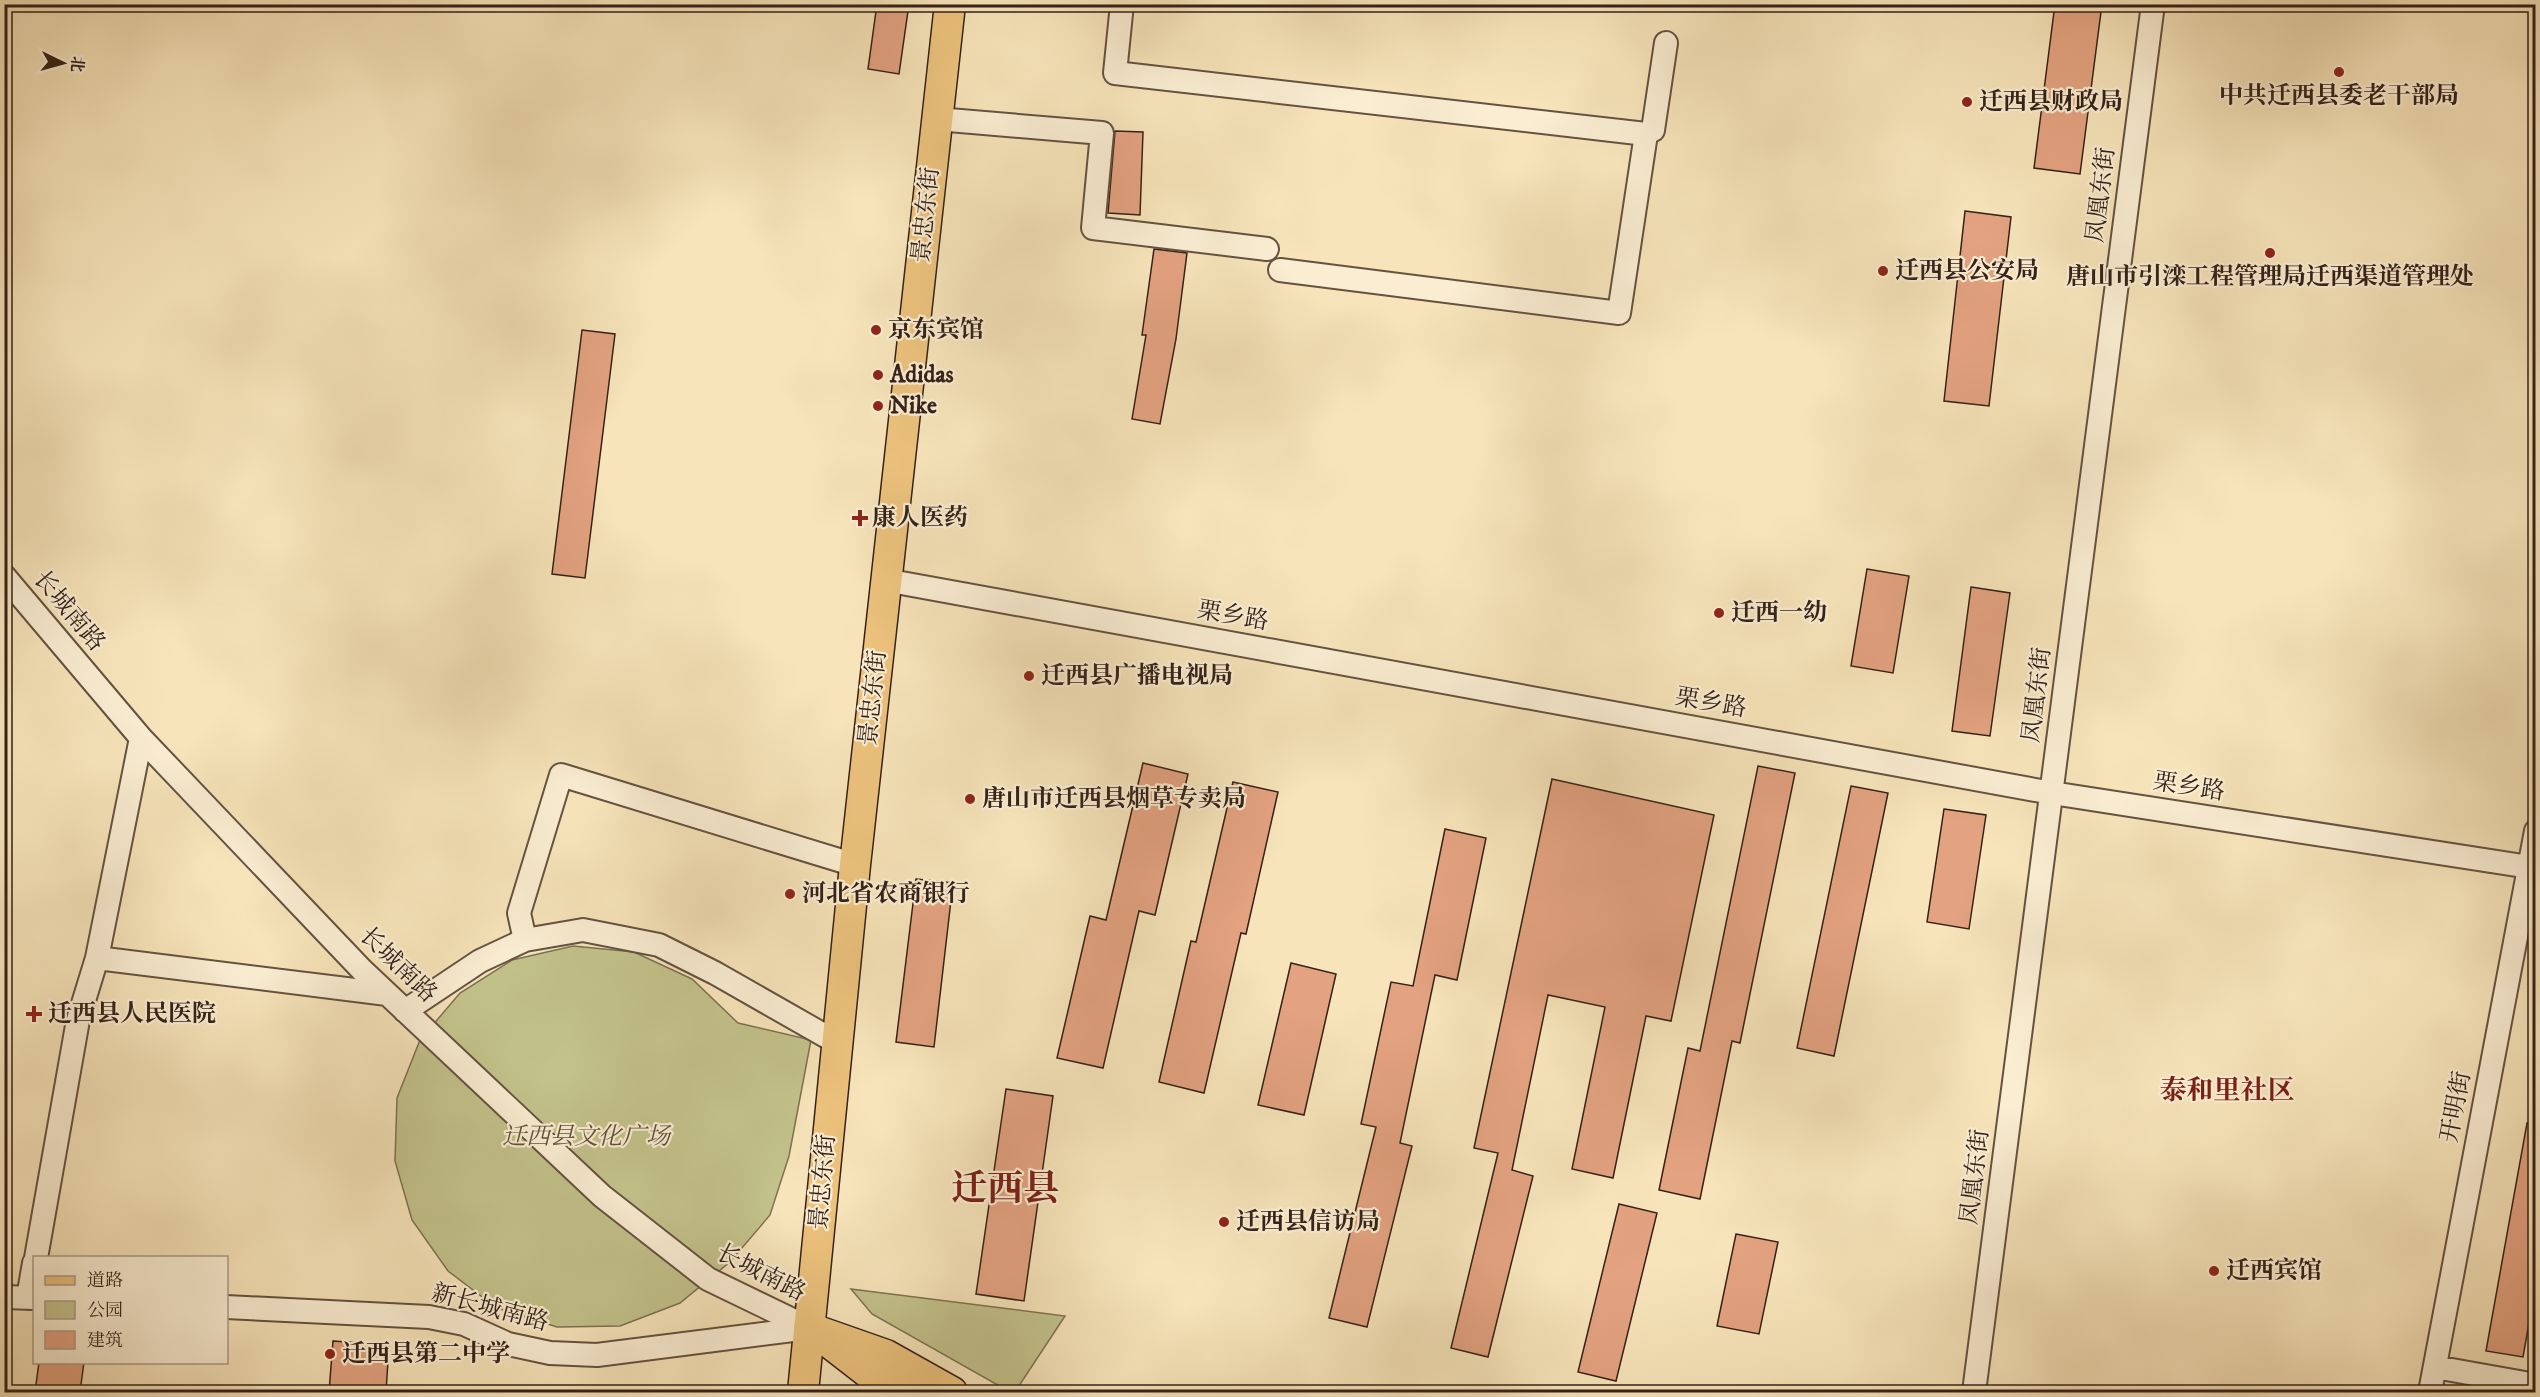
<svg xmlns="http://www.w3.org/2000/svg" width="2540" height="1397" font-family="'IM FELL DW Pica','Noto Serif SC',serif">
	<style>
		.green { fill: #c3c28b; stroke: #7c7252; stroke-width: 1.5 }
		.building { fill: #e3a280; stroke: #342119; stroke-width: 1.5 }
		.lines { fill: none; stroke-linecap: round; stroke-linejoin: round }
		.minor-casing { stroke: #655241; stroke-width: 26 }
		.major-casing { stroke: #342119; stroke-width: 33 }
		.minor { stroke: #faedd2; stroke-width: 22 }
		.major { stroke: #ecc27d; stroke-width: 30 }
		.poi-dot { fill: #8f2418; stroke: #faedd2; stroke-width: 2 }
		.labels { text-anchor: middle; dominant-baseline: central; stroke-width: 4.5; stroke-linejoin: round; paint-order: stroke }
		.poi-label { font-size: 24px; font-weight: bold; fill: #342119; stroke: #faedd2; text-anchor: start }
		.street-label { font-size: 24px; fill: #342119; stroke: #faedd2 }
		.park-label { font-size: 24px; font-style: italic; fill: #5f513b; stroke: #faedd2 }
		.quarter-label { font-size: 27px; font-weight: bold; fill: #7a1f14; stroke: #faedd2 }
		.town-label { font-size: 36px; font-weight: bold; fill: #7a1f14; stroke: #faedd2 }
	</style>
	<rect width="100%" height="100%" fill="#f7e4ba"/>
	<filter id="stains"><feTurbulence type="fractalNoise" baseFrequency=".00333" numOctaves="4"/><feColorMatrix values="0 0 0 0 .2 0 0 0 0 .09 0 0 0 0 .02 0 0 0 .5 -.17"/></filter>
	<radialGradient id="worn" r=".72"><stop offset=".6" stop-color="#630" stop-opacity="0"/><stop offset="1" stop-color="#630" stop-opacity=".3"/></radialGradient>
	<path class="green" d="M 573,946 L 634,952 L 692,979 L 738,1023 L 811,1040 L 789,1156 L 770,1215 L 730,1262 L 680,1303 L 620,1326 L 557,1327 L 497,1308 L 448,1271 L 412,1220 L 395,1161 L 397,1098 L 420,1040 L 460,993 L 512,960 Z
		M 851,1289 L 1065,1316 L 1015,1392 L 1010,1392 L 872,1314 Z"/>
	<path class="building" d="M 877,4 L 909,4 L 899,74 L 868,69 Z
		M 2055,4 L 2102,4 L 2080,174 L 2034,168 Z
		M 1115,131 L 1143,132 L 1140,215 L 1108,213 Z
		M 1965,211 L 2011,217 L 1989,406 L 1944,401 Z
		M 1154,249 L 1187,253 L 1176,339 L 1160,424 L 1132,419 L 1146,335 L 1142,335 Z
		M 582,330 L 615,334 L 585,578 L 552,574 Z
		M 1867,569 L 1909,576 L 1893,673 L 1851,666 Z
		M 1971,587 L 2010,593 L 1990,736 L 1952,731 Z
		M 1143,763 L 1188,774 L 1155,915 L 1139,911 L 1103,1068 L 1057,1058 L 1090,916 L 1106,920 Z
		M 1758,766 L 1795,773 L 1740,1043 L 1732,1041 L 1700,1199 L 1659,1190 L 1688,1048 L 1700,1051 Z
		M 1552,779 L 1714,815 L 1671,1021 L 1646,1016 L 1613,1178 L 1572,1169 L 1605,1007 L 1548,995 L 1512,1170 L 1533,1176 L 1488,1357 L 1451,1348 L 1498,1153 L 1474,1148 Z
		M 1233,782 L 1278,792 L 1246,934 L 1241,933 L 1204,1093 L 1159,1082 L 1191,941 L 1196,942 Z
		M 1851,786 L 1888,793 L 1834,1056 L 1797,1048 Z
		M 1944,809 L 1986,815 L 1969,929 L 1927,922 Z
		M 1445,829 L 1486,838 L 1457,980 L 1435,975 L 1400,1143 L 1412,1146 L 1367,1327 L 1329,1318 L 1376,1127 L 1361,1124 L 1391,982 L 1413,986 Z
		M 916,879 L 953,883 L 934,1047 L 896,1042 Z
		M 1291,963 L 1336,974 L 1304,1115 L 1258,1105 Z
		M 1006,1089 L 1053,1096 L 1024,1301 L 976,1294 Z
		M 2527,1123 L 2535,1124 L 2535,1289 L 2523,1357 L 2486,1351 Z
		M 1619,1204 L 1657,1213 L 1616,1381 L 1578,1372 Z
		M 1736,1234 L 1778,1242 L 1759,1334 L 1717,1326 Z
		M 333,1341 L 389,1345 L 386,1392 L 329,1392 Z
		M 39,1362 L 84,1362 L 80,1392 L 35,1392 Z"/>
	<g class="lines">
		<g class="minor-casing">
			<path id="minor" d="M 1122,4 L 1115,73 L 1646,134 L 1619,313 L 1280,270
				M 937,119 L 1102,133 L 1093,228 L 1267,249
				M 1646,134 L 1653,130 L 1666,43
				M 4,576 L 141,738 L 362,970 L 602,1196 L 708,1279 L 809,1328
				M 885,580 L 2052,793 L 2536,868
				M 525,940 L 519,913 L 561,775 L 855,865
				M 97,958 L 387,994
				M 405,1011 L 480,961 L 525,940 L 583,930 L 659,945 L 715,973 L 836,1042
				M 36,1258 L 78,1020 L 97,958 L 141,738
				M 4,1297 L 34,1298
				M 28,1298 L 34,1263
				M 226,1307 L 429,1317 L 464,1324 L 508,1344 L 550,1353 L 597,1355 L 809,1328
				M 2435,1367 L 2536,1385
				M 1974,1392 L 2153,4
				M 2430,1392 L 2536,831"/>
		</g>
		<g class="major-casing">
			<path id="major" d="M 809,1328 L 886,1355 L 952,1392
				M 831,1344 L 880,1382 L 898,1392
				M 803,1392 L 855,865 L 950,4"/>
		</g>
		<use href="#minor" class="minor"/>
		<use href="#major" class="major"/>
	</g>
	<g class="poi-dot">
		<circle cx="2339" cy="72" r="6"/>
		<circle cx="1967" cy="102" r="6"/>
		<circle cx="2270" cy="253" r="6"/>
		<circle cx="1883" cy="271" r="6"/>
		<circle cx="876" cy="330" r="6"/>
		<circle cx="878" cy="375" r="6"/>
		<circle cx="878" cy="406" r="6"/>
		<path d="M857 509h6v6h6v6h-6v6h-6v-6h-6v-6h6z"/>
		<circle cx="1719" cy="613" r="6"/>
		<circle cx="1029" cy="676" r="6"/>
		<circle cx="970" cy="799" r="6"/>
		<circle cx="790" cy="894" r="6"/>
		<path d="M31 1005h6v6h6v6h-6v6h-6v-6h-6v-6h6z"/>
		<circle cx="1224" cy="1222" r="6"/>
		<circle cx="2214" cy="1271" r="6"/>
		<circle cx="330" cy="1354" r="6"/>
	</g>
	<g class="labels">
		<g class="poi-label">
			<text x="2339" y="96" text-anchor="middle">中共迁西县委老干部局</text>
			<text x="1979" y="102">迁西县财政局</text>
			<text x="1895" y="271">迁西县公安局</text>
			<text x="2270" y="277" text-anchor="middle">唐山市引滦工程管理局迁西渠道管理处</text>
			<text x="888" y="330">京东宾馆</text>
			<text x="890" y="375">Adidas</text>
			<text x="890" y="406">Nike</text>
			<text x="872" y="518">康人医药</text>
			<text x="1731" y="613">迁西一幼</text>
			<text x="1041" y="676">迁西县广播电视局</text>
			<text x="982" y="799">唐山市迁西县烟草专卖局</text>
			<text x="802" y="894">河北省农商银行</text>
			<text x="48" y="1014">迁西县人民医院</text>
			<text x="1236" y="1222">迁西县信访局</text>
			<text x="2226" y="1271">迁西宾馆</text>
			<text x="342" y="1354">迁西县第二中学</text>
		</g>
		<g class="street-label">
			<text transform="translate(2101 195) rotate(-83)">凤凰东街</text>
			<text transform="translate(926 215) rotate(-84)">景忠东街</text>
			<text transform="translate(69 611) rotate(50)">长城南路</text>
			<text transform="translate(1233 616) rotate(10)">栗乡路</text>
			<text transform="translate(2037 695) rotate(-83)">凤凰东街</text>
			<text transform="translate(873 698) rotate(-84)">景忠东街</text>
			<text transform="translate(1711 703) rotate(10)">栗乡路</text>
			<text transform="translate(2189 787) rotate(9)">栗乡路</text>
			<text transform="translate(398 965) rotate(44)">长城南路</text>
			<text transform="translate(2456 1107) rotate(-79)">开明街</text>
			<text transform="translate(1975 1177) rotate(-83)">凤凰东街</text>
			<text transform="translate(823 1182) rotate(-85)">景忠东街</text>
			<text transform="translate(761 1273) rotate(27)">长城南路</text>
			<text transform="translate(490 1308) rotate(15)">新长城南路</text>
		</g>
		<g class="park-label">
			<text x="586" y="1137">迁西县文化广场</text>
		</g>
		<g class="quarter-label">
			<text x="2227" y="1091">泰和里社区</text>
		</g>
		<g class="town-label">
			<text x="1005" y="1189">迁西县</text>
		</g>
	</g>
	<rect width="2540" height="1397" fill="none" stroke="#f7e4ba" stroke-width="24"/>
	<rect x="6" y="6" width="2528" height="1385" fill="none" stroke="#342119" stroke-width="3"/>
	<rect x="12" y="12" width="2516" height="1373" fill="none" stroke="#342119" stroke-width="1.5"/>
	<rect x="33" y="1256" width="195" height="108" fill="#faedd2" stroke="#ab9b88" stroke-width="1.5"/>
	<rect x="45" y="1276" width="30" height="9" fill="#ecc27d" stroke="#ab9b88" stroke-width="1.5"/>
	<text x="87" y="1286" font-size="18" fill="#342119">道路</text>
	<rect x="45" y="1301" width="30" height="18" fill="#c3c28b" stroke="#ab9b88" stroke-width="1.5"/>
	<text x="87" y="1316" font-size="18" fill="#342119">公园</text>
	<rect x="45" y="1331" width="30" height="18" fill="#e3a280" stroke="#ab9b88" stroke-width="1.5"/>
	<text x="87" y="1346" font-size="18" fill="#342119">建筑</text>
	<g transform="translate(63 63) rotate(95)" stroke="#faedd2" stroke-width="4.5" paint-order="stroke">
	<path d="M0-4.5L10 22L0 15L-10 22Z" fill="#342119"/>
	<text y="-9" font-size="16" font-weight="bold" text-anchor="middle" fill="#342119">北</text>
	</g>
	<rect width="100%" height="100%" filter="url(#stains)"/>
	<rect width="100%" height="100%" fill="url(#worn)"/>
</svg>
